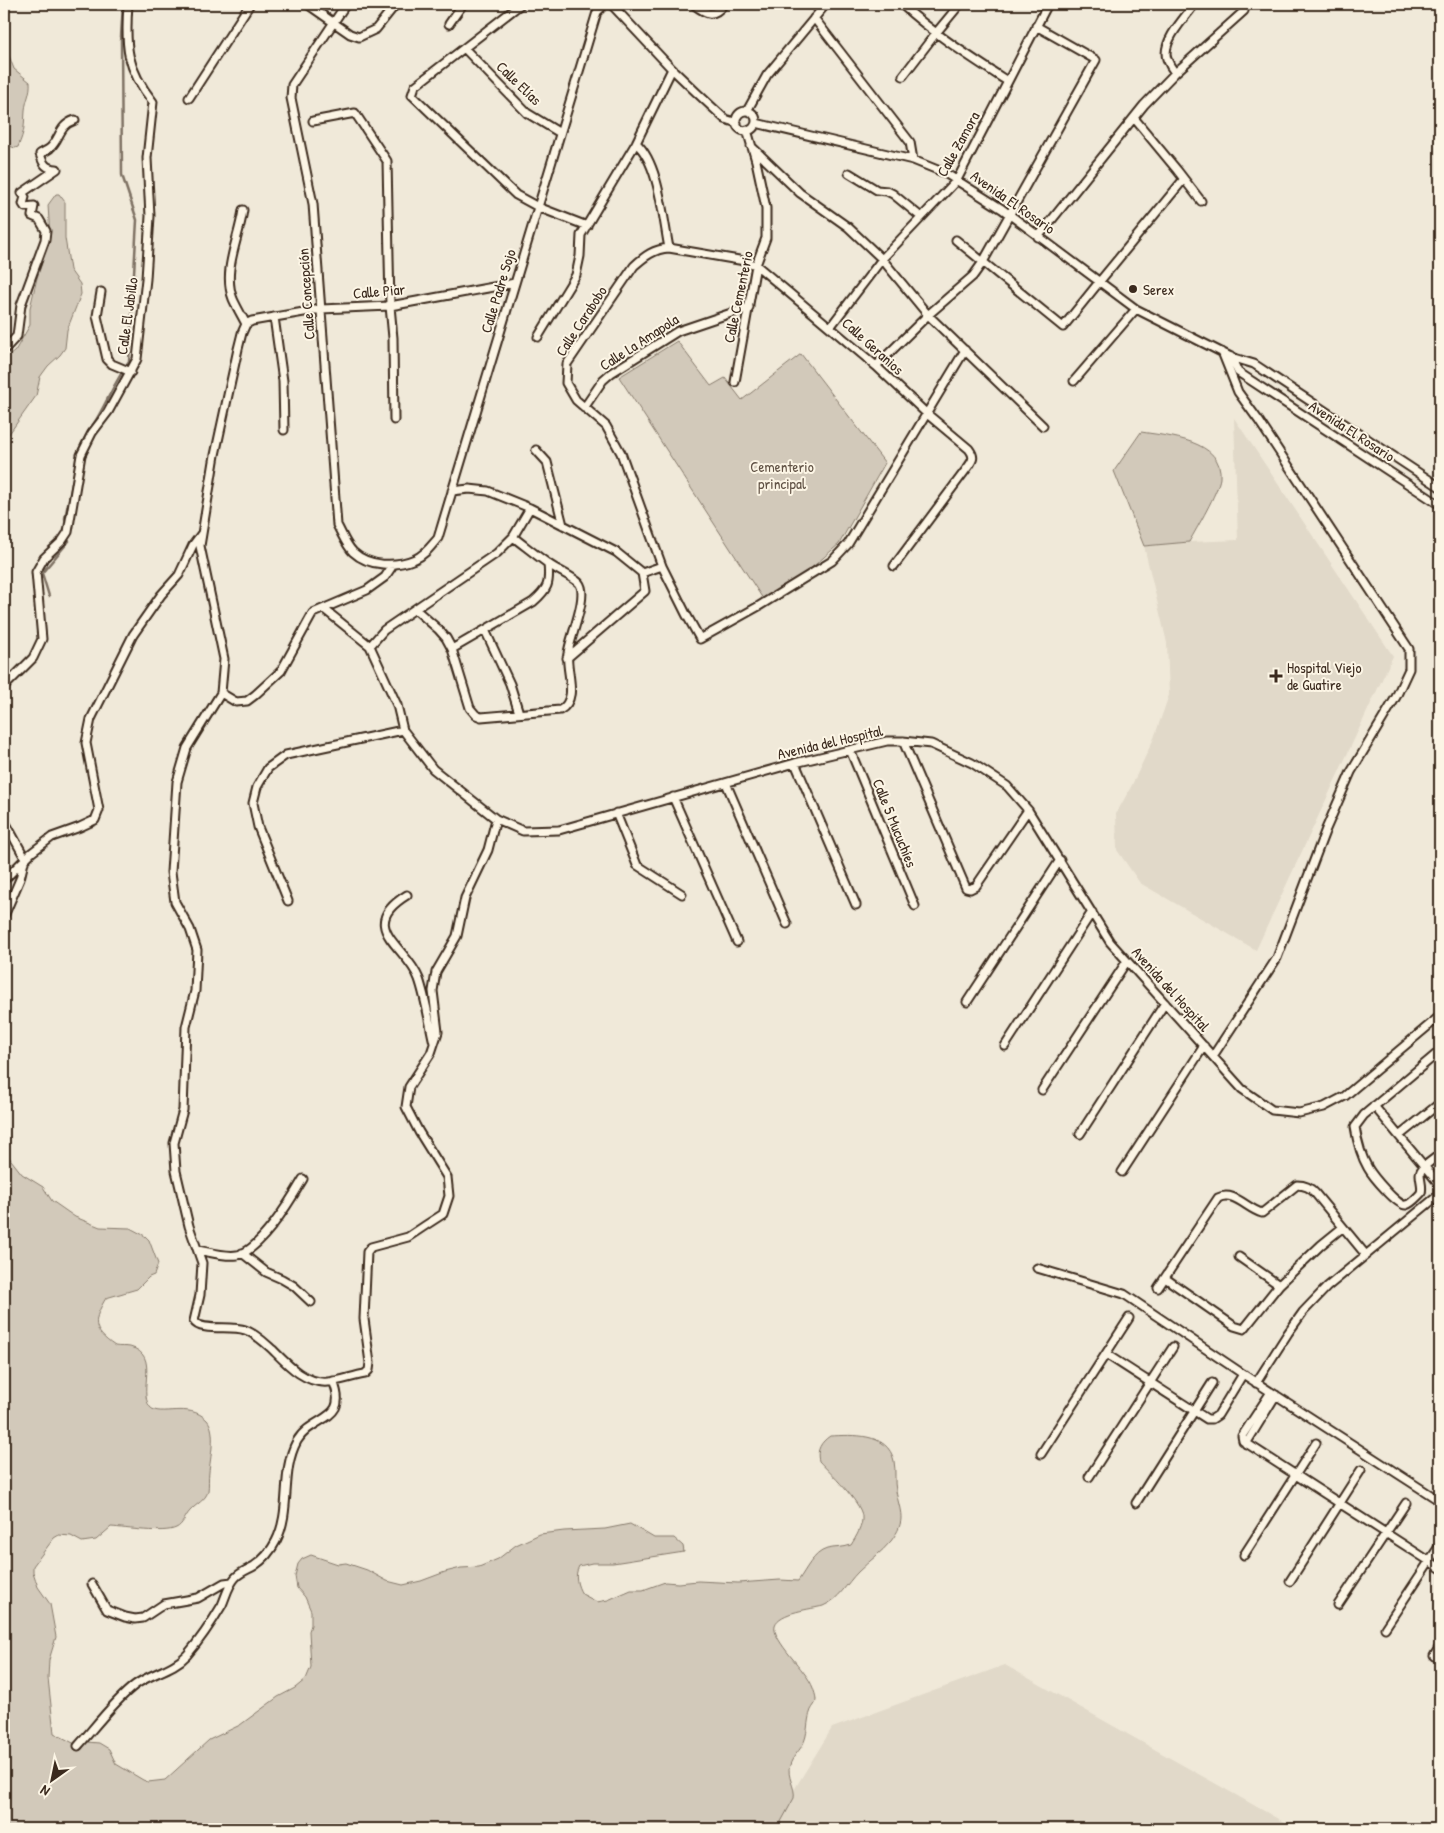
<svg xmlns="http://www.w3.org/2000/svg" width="1444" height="1833" font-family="'Patrick Hand',sans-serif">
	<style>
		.built { fill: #e1d9c9 }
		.green { fill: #d2c9ba; stroke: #867a6c }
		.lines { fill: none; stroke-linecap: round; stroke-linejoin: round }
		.stream { stroke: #7e7163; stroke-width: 2.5 }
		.street-casing { stroke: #3b2a1e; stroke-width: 11 }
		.street { stroke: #fcf5e5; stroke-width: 7 }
		.poi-dot { fill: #3b2a1e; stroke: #fcf5e5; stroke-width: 2 }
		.labels { text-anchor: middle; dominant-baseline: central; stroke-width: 4; stroke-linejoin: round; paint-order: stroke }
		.street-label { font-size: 15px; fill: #3b2a1e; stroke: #fcf5e5 }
		.poi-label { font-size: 15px; fill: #3b2a1e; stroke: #fcf5e5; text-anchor: start }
		.park-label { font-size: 15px; fill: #615245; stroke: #fcf5e5 }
	</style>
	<rect width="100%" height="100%" fill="#f0e9d9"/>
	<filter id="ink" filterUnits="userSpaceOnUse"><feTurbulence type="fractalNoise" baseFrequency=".02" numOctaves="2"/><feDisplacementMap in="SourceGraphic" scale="10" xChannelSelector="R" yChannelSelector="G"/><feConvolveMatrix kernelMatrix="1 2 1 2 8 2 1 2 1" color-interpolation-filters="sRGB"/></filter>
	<g filter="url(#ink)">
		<path class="built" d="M 1234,418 L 1393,656 L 1256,950 L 1140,883 L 1117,850 L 1116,814 L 1132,785 L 1154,738 L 1169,695 L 1167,643 L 1144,546 L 1189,542 L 1238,540 Z
			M 1005,1665 L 1296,1829 L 770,1829 L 832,1728 Z"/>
		<path class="green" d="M 4,52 L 9,56 L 14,69 L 30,82 C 31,92 26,100 25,110 C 24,128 25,130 18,147 L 15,148 L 4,144 Z
			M 56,194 L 59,194 L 65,202 L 65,238 L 70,270 L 80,284 L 81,294 L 67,330 L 65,348 L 60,355 L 48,366 L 40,377 L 36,396 L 4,441 L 4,360 L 15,351 L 30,325 L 30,308 L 37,278 L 50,237 L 48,205 Z
			M 677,341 L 711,386 L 725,378 L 742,400 L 801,354 L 885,463 L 839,544 L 808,571 L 765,602 L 619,377 Z
			M 1141,432 C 1167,436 1224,440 1220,478 C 1218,492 1197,528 1189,542 L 1144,546 L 1114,471 Z
			M 4,1151 L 22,1174 L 43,1187 L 52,1201 L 75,1217 L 100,1227 L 130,1228 L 145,1236 L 149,1240 L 158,1264 L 154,1275 L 149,1277 L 137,1289 L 106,1298 C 93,1320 91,1330 115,1346 C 120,1347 125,1346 130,1347 C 161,1355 137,1390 150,1407 C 159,1418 189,1401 207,1420 C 217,1431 210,1459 209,1472 C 208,1478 209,1485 208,1491 C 206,1500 196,1504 190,1511 C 185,1516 183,1525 176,1528 C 164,1534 126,1528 111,1527 L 96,1540 L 82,1542 L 71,1536 L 59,1535 L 54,1538 L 33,1566 L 33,1572 L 38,1587 L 50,1604 L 56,1637 L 49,1660 L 48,1678 L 54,1733 L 75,1744 L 87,1742 L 99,1743 L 109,1749 L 116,1764 L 143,1780 L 148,1782 L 165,1780 L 209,1740 L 240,1725 L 278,1697 L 295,1688 L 306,1679 L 311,1667 L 309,1631 L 311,1625 L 311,1611 L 305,1597 L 297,1588 L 295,1576 L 298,1564 L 302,1559 L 311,1555 L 338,1564 L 346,1563 L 367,1570 L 387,1581 L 403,1585 L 421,1581 L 445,1572 L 461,1568 L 479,1567 L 498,1559 L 516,1545 L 540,1534 L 564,1531 L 605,1529 L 630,1524 L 654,1538 L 674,1538 L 683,1546 L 684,1552 L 613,1563 L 592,1563 L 579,1566 C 574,1575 577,1586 582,1594 L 597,1602 L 608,1600 L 631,1590 L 643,1590 L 665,1582 L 678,1583 L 698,1581 L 738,1583 L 780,1580 L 798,1581 C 806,1570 813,1553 827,1549 C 835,1547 843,1548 851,1545 C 856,1537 863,1526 862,1516 C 861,1502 829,1472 819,1461 C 816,1450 821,1442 830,1436 C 852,1435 888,1432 894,1461 C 896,1471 894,1482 896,1491 C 900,1513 907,1520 891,1541 C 881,1553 869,1561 858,1572 C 846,1584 840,1599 823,1606 C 812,1609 779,1612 775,1625 C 771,1641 807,1670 813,1688 C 814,1691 816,1696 816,1700 C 816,1704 813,1706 811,1710 C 806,1722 809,1734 802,1746 C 798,1752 792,1758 790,1765 C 786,1777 796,1787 794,1798 L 777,1829 L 4,1829 Z"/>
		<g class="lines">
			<path class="stream" d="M 78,454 C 81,439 93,427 100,413 C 110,395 117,378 129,362 L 137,220 L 122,175 L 121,37 L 123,4
				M 66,525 L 65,518 L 77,460
				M 49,596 L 42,573 L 69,541"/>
			<g class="street-casing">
				<path id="street" d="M 307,4 L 350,34 L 359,37 L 376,29 L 396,4
					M 346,4 L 292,85 L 291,98 L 313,204 L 337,525 C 342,534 346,545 353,552 C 369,567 396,567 415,559 C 425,555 431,546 438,538 L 597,12 L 605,4
					M 521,4 L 415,86 L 412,95 L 516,195 L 538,207 L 587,226
					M 611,4 L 672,69 L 696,92 L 725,119 L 737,123
					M 693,4 C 705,13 713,19 724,4
					M 901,4 C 934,34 970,57 1007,81
					M 814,18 L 910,142 L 913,160
					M 449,24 L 463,4
					M 464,48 L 527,113 L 560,133
					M 1175,73 C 1172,69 1169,64 1167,59 C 1161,42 1185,17 1195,4
					M 903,76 L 936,33 L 960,4
					M 189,98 L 250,4
					M 747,111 L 767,75 L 826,4
					M736 121a10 10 0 1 1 20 0a10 10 0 1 1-20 0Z
					M 1134,118 L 1177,170 L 1201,201
					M 313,121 L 355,113 L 387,161 L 390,306 L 393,338 L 394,420
					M 756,123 L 913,160 L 945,173 L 1002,209 L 1136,309 L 1231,357 L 1254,364 L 1440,487
					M 636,143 C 659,163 663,218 669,248
					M 751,146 L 800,193 L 848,227 L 882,259 L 928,315 L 1043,426
					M 849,173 L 877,190 L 887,191 L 893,194 L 921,217
					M 243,210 C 239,239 222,271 233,299 C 237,308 242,316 246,324
					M 1038,237 L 1144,105 L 1175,73 L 1244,11
					M 956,240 L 1063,327 L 1100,281 L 1184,179
					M 101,292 L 97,316 L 107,359 L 112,364 L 131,372
					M 274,317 L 283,381 L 284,430
					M 246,324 L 242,333 L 238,349 L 215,455 L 200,546 L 224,659 L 221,693 L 187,748 L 177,782 L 171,872 L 175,902 L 190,929 L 197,950 L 195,991 L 186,1027 L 183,1110 L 174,1143 L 176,1171 L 189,1226 L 202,1263 L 200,1295 L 194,1321 C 200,1332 232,1325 245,1330 C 255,1333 265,1343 273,1350 C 287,1364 305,1384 328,1382 C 340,1381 353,1376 365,1374 L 369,1370 L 370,1363 L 364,1319 L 367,1252 L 371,1247 L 408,1237 L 426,1225 L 443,1214 L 449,1196 L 447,1177 L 419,1132 L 406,1107 L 409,1087 L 431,1053 L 438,1032 L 433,991 L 436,972 L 457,936 L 465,898 L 488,850 L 496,819
					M 246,324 L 252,321 L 321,309 L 390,306 L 515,283
					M 831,326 L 882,259 L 957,180 L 1048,4
					M 538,337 L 576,275 L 580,256 L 581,235 L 636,143 L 672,69
					M 4,350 L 17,336 L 21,305 L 45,240 L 46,231 L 39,219 L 32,216 L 34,206 L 25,207 L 23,204 L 25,197 L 22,193 L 57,169 C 46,169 43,164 40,154 C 43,152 48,150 50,148 C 61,138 58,126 75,120
					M 1231,357 L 1238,372 L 1440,505
					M 876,366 L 928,315 L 973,276 L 983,262 L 1096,60 L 1036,26
					M 1074,381 L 1136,309
					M 735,382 L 756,265 L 766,238 L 766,208 L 756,161 L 747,130
					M 584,408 L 603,380 L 611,373 L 678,331 L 749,307
					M 536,450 L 547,462 L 563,525
					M 452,491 L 469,489 L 488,491 L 530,508 L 616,552 L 642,573 L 645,591 L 567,658
					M 894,566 L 968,467 C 973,460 975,457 969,449 L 926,413 L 876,366 L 756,265 L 739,260 L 669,248 C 654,249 645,256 634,266 L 567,364 L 566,383 L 576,400 L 606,426 L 621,453 L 662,566 L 686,614 L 700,639 L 759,606 L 832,561 L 848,544 L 965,350
					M 642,573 L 662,566
					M 324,609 L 370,646 L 397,705 L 403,730 L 433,769 L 496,819 L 523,831 L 559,830 L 795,763 L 887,741 L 903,741 L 931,744 L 972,763 L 1007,786 L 1028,810 L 1110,942 L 1242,1089 L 1272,1110 L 1299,1113 L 1324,1107 L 1345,1096 L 1440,1016
					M 415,609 L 438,629 L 446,638 L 452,649 L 470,708 L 476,715 L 481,717 L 560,710 C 580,699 565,670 568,653 C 570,637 589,595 579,583 C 573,577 557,570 550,565 C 537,556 525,546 513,537
					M 485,630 L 510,684 L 519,713
					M 370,646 L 384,630 L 497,553 L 513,537 L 530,508
					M 452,649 L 533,602 C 548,589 550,584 548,564
					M 4,687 L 33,658 L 42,639 L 36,572 L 44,558 L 62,541 L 68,532 L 81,455 L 92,433 L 108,412 L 137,359 L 146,279 L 150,216 L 147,158 L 153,102 C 126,68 125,46 128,4
					M 221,693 L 236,702 L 247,701 L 255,695 L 281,671 L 313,613 L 367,590 L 385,577 L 393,565
					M 903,741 L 966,888 L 970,889 L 976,886 L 1028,810
					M 850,750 L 915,906
					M 795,763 L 856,905
					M 726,783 L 787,924
					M 673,797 L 737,942
					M 616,813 L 637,865 L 682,894
					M 4,820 L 25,858 L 20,879 L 4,916
					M 4,880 L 31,853 L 52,837 L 80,827 L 95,820 L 99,810 L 86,743 L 91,719 L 133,635 L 161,595 L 179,575 L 193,545 L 202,533
					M 407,895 C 355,927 407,946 419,979 C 426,999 429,1022 434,1043
					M 288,901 L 258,827 L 253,803 L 257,787 L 268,768 L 286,755 L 403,730
					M 967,1002 L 1060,860
					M 1005,1046 L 1092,912
					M 1440,1051 L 1364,1115 L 1355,1127 C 1357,1140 1361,1156 1368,1168 C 1372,1175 1398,1207 1406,1205 C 1411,1204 1417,1197 1421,1193 C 1423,1186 1420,1181 1420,1174 C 1420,1167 1435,1159 1440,1154
					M 1213,1056 L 1277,958 L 1326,829 L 1351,772 L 1396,697 L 1409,669 L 1409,649 L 1259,421 L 1238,392 L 1222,352
					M 1042,1090 L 1127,961
					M 1374,1106 L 1440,1185
					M 1080,1134 L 1165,1003
					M 1399,1136 L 1440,1103
					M 1122,1172 L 1204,1046
					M 198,1250 C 209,1252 225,1257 237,1255 C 260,1251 292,1198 303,1179
					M 242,1253 L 266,1272 L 282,1279 L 294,1286 L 311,1302
					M 1239,1257 L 1279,1285
					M 1037,1268 L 1124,1294 L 1243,1374 L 1440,1501
					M 1165,1278 L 1234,1326 L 1244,1329 L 1279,1285 L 1321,1245 L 1342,1228
					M 1158,1288 L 1218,1198 C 1234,1190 1247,1209 1262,1213 L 1297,1185 C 1305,1185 1310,1187 1315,1193 L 1366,1255
					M 1106,1354 L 1207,1419 L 1212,1419 L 1218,1415 L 1243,1374
					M 1256,1383 L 1288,1333 L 1303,1312 L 1327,1287 L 1440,1194
					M 1271,1392 L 1242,1436 L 1243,1441 L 1440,1568
					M 1246,1444 L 1276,1395
					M 1041,1454 L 1129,1318
					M 1089,1477 L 1173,1347
					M 1136,1503 L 1212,1383
					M 1244,1555 L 1316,1443
					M 1290,1581 L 1361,1470
					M 92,1584 L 107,1610 L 125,1617 L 135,1619 L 143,1618 L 164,1604 L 198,1598 L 224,1583 L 232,1582
					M 1338,1605 L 1406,1503
					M 1385,1628 L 1440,1545
					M 1434,1656 L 1440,1646
					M 78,1746 C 95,1727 115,1700 135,1685 C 151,1673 173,1670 187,1655 C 200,1640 212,1622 222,1605 C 226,1596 228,1586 235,1578 C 240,1572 247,1570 254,1566 C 263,1560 271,1551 276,1541 C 292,1510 280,1472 297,1441 C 313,1414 350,1422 333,1381"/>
			</g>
			<use href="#street" class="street"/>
		</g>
	</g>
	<g class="poi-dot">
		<circle cx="1133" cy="289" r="5"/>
		<path d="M1273.5 668.5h5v5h5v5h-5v5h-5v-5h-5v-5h5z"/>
	</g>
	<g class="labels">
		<g class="street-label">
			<text transform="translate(519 83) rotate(44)">Calle Elías</text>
			<text transform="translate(958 144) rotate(-61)">Calle Zamora</text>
			<text transform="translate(1013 202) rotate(35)">Avenida El Rosario</text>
			<text transform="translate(379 291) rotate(-5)">Calle Piar</text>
			<text transform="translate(498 291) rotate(-73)">Calle Padre Sojo</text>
			<text transform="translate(306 294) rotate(-94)">Calle Concepción</text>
			<text transform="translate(738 297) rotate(-78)">Calle Cementerio</text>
			<text transform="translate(127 316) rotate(-82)">Calle El Jabillo</text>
			<text transform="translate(581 321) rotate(-57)">Calle Carabobo</text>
			<text transform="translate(639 342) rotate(-33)">Calle La Amapola</text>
			<text transform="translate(873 346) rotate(42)">Calle Geranios</text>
			<text transform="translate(1352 431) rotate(33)">Avenida El Rosario</text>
			<text transform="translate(830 742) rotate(-13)">Avenida del Hospital</text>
			<text transform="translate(895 823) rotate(68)">Calle 5 Mucuchíes</text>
			<text transform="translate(1171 989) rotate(48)">Avenida del Hospital</text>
		</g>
		<g class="poi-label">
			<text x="1143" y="289">Serex</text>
			<text x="1287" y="667">Hospital Viejo<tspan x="1287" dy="17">de Guatire</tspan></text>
		</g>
		<g class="park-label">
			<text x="782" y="466">Cementerio<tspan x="782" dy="17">principal</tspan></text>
		</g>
	</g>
	<rect width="1444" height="1833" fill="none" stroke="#fcf5e5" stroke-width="20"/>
	<rect x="10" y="10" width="1424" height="1813" fill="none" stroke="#3b2a1e" stroke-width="2" filter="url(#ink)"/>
	<g transform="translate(52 1780) rotate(213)" stroke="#fcf5e5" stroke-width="4" paint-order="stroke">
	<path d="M0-4L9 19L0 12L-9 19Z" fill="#3b2a1e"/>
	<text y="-8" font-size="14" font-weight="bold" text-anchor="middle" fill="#3b2a1e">N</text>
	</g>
</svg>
